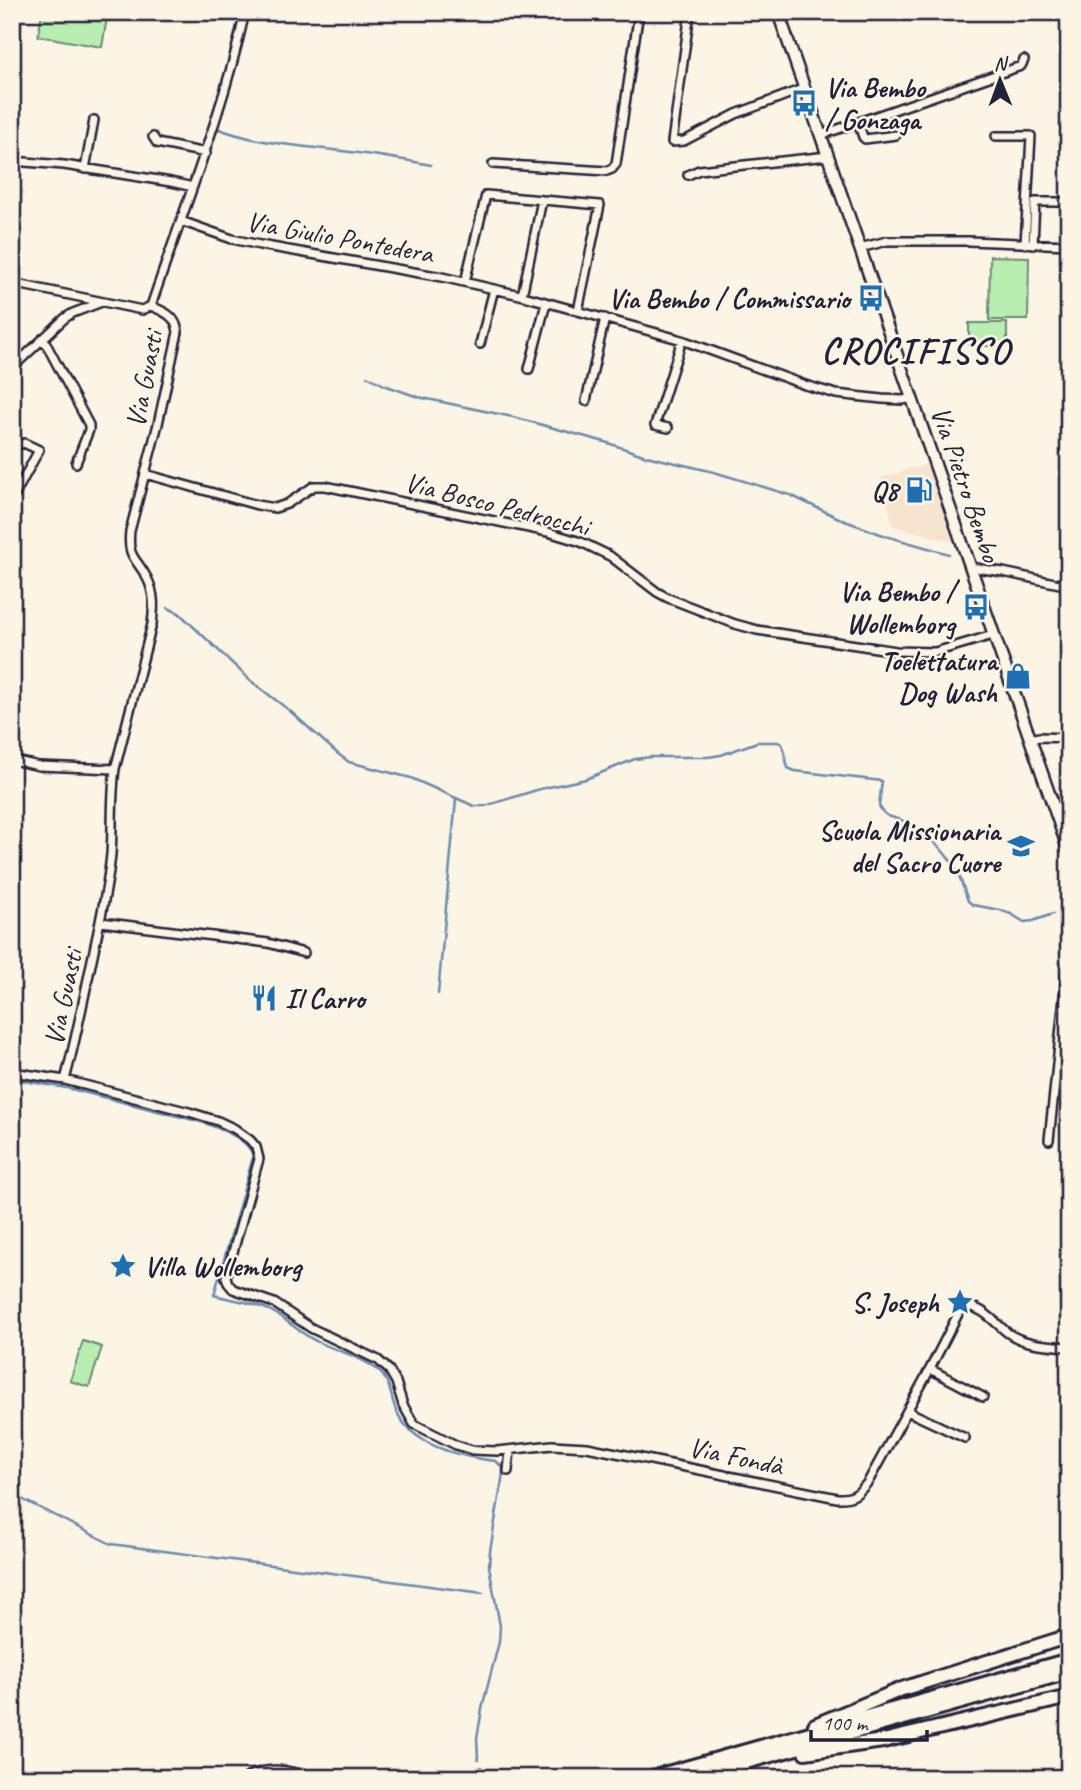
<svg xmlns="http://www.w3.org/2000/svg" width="1081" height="1790" font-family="Caveat,sans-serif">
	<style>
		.built { fill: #f7e4cf }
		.pitch { fill: #b8efb1; stroke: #6d8876; stroke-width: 2 }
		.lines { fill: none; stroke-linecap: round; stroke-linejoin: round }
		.stream { stroke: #6b89ad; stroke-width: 2.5 }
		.street-casing { stroke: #22223b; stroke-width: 12 }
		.secondary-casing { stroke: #22223b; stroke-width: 15 }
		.highway-casing { stroke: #22223b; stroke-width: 18 }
		.street { stroke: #fcf5e5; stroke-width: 7 }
		.secondary { stroke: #fcf5e5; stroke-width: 10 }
		.highway { stroke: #fcf5e5; stroke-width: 12 }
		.labels { text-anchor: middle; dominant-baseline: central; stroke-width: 5; stroke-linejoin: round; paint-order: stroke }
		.poi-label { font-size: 28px; font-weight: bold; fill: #22223b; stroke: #fcf5e5; text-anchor: end }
		.street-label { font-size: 28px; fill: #22223b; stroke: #fcf5e5 }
		.district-label { font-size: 35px; font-weight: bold; letter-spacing: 2px; fill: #22223b; stroke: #fcf5e5 }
	</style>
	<rect width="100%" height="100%" fill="#fcf5e5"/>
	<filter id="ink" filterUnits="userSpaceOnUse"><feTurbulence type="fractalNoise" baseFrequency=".0143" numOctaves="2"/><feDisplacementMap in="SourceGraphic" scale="14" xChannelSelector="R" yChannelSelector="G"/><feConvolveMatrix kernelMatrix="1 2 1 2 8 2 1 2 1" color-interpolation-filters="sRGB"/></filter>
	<g filter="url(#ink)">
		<path class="built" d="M 927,464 L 953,542 L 893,526 L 881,478 Z"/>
		<path class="pitch" d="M 42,12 L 108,12 L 102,47 L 38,36 Z
			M 990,256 L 1029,257 L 1028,320 L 989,320 Z
			M 969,323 L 1007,323 L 1007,346 L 969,346 Z
			M 83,1341 L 102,1347 L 89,1387 L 70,1381 Z"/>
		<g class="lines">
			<path class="stream" d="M 219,129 C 254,142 288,145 325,149 C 361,153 396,158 431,165
				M 367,376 L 384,385 L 418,397 L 513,417 L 605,442 L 646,456 L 714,472 L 790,495 L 845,521 L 886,536 L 949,554
				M 168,608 L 179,613 L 251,681 L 290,711 L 338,754 L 349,762 L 411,778 L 474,806 L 485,806 L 540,789 L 586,779 L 635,759 L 651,757 L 708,757 L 721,755 L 757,742 L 778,742 L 782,744 L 788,768 L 795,771 L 882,781 L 879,806 L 883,812 L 888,816 L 910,823 L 923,832 L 940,848 L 951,861 L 960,878 L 968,901 L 973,905 L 1000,910 L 1011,914 L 1024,922 L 1033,921 L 1053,914
				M 438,994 L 456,799
				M 12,1079 L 67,1088 L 205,1123 C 220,1129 250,1139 253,1157 L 214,1295 C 232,1300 254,1302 271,1311 C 287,1319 299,1333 316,1341 C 336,1351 361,1356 379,1371 C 391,1382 390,1396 396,1410 C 411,1446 461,1457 496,1461 L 503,1468 L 502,1480 L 490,1551 L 489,1566 L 500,1626 L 499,1642 L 483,1704 L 477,1738 L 478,1759
				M 12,1494 L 111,1544 L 483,1593
				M 481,1767 L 486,1778"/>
			<g class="street-casing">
				<path id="street" d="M 690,12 L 672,142 L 684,141 L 736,114 L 805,88
					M 858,122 L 863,137 L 865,139 L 896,135
					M 821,135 L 1021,66 L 1024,60
					M 996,136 L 1031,136 L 1025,244
					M 153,137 L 157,143 L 206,153
					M 12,161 L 64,165 L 171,182 L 193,187
					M 493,164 L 607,171 L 612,169 L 616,164 L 639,12
					M 85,169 L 94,120
					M 688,175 L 699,170 L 828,156
					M 181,221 L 232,239 L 260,245 L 442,277 L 520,295 L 682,340 L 805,385 L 836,394 L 882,399 L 903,400 L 912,398
					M 1033,244 L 1035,202 L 1068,202
					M 860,248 L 887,241 L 968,241 L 1069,245
					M 465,282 L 486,195 L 600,205 L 578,311
					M 12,283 L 142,310 L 151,306
					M 520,295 L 523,291 L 542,200
					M 151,306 C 184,208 223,113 245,12
					M 43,338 L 89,425 L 89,430 L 76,463
					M 480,344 L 494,289
					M 12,349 L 22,358
					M 12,368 L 65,318 L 73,313 L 102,302
					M 529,369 L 546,303
					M 586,401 L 605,318
					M 668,428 L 655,425 L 682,340
					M 12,447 L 24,443 L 39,450 L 12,500
					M 145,474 L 257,505 L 275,508 L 287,504 L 314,486 L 325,486 L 548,532 L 581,542 L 610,556 L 657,592 L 668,598 L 735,624 L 757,630 L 896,651 L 935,652 L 993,635
					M 971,570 L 976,568 L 1003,572 L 1069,586
					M 1030,739 L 1039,737 L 1069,738
					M 12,760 L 39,766 L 115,769
					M 101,922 L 268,943 L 304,953
					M 12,1072 L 65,1080 L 189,1112 L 218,1121 L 235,1129 L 250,1140 L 256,1147 L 259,1159 L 226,1277 L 228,1283 L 233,1289 L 274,1303 L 311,1328 L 378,1360 L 389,1370 L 396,1382 L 403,1405 L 414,1424 L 456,1445 L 472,1450 L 497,1451 L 552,1445 L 587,1447 L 837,1498 C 853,1499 858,1494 868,1482 L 930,1369 L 958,1314 C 962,1309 964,1305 971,1307 C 986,1310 997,1325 1008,1333 C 1025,1345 1049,1345 1069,1347
					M 65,1080 C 76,1039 84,997 93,955 C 100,921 108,888 111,854 C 113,826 111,797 115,769 L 152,624 C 154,608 155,593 147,578 C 136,557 127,558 130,531 L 158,424 L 178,332 C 176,316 165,312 151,306
					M 1049,1140 L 1069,950
					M 930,1369 L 983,1397
					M 907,1411 L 965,1438
					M 508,1471 L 510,1451"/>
			</g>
			<g class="secondary-casing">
				<path id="secondary" d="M 778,12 L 1069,851
					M 249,1778 C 267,1769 288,1770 305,1778"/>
			</g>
			<g class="highway-casing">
				<path id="highway" d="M 815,1725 L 902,1689 L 1069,1636
					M 805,1752 L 883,1741 L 1069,1697
					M 650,1778 L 1069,1660
					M 689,1778 L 1069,1672"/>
			</g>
			<use href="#street" class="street"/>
			<use href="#secondary" class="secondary"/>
			<use href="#highway" class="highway"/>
		</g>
	</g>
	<defs>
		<g id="bus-bare" transform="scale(2.1)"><path d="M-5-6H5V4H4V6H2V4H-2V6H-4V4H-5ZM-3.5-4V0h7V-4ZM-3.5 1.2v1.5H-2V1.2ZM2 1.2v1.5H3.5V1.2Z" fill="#1f6fb2" stroke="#fcf5e5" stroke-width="2.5" paint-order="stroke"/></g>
		<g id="fuel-bare" transform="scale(2.1)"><path d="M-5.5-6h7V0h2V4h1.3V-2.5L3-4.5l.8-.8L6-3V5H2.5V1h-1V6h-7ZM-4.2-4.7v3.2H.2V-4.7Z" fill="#1f6fb2" stroke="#fcf5e5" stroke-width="2.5" paint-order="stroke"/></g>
		<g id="shop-bare" transform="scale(2.1)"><path d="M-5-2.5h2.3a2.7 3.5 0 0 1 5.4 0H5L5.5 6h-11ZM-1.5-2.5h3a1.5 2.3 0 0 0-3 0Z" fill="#1f6fb2" stroke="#fcf5e5" stroke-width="2.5" paint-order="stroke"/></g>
		<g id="school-bare" transform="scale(2.1)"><path d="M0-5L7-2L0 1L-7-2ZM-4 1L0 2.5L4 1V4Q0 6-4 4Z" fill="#1f6fb2" stroke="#fcf5e5" stroke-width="2.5" paint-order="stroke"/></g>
		<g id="restaurant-bare" transform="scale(2.1)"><path d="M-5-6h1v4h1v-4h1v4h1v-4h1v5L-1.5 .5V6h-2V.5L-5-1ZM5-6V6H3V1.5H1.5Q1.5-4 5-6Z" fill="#1f6fb2" stroke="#fcf5e5" stroke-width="2.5" paint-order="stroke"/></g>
		<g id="sight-bare" transform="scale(2.1)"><path d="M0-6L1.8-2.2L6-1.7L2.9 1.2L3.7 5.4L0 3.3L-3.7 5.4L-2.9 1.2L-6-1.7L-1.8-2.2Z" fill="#1f6fb2" stroke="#fcf5e5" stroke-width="2.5" paint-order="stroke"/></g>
	</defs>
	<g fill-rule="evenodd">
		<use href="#bus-bare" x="804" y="103"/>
		<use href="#bus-bare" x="871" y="298"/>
		<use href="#fuel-bare" x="919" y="490"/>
		<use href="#bus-bare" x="976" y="607"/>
		<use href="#shop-bare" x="1018" y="676"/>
		<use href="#school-bare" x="1021" y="846"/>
		<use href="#restaurant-bare" x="264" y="998"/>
		<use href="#sight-bare" x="123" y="1266"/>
		<use href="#sight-bare" x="960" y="1302"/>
	</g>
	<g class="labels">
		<g class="poi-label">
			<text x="825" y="87" text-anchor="start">Via Bembo<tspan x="825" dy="32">/ Gonzaga</tspan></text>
			<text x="850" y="298">Via Bembo / Commissario</text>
			<text x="898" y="490">Q8</text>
			<text x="955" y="591">Via Bembo /<tspan x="955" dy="32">Wollemborg</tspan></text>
			<text x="997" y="660">Toelettatura<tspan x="997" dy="32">Dog Wash</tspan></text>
			<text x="1000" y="830">Scuola Missionaria<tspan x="1000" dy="32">del Sacro Cuore</tspan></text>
			<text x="285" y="998" text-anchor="start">Il Carro</text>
			<text x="144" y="1266" text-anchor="start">Villa Wollemborg</text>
			<text x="939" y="1302">S. Joseph</text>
		</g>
		<g class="street-label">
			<text transform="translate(340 237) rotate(10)">Via Giulio Pontedera</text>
			<text transform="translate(144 379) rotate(-79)">Via Guasti</text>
			<text transform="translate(966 484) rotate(71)">Via Pietro Bembo</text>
			<text transform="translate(497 504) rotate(14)">Via Bosco Pedrocchi</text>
			<text transform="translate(63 997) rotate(-78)">Via Guasti</text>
			<text transform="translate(736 1456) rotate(12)">Via Fondà</text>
		</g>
		<g class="district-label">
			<text x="916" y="351">CROCIFISSO</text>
		</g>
	</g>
	<rect width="1081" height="1790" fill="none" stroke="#fcf5e5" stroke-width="42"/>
	<rect x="21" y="21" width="1039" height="1748" fill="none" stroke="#22223b" stroke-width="2.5" filter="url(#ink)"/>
	<g transform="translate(1000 80) rotate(359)" stroke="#fcf5e5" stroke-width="5" paint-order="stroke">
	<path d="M0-5L12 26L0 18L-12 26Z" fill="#22223b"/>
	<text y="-10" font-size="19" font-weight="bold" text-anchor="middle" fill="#22223b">N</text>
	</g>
	<path d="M811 1730v10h116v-10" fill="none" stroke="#22223b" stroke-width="3.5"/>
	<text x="822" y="1730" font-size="21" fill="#22223b" stroke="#fcf5e5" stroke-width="5" paint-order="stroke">100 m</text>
</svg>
